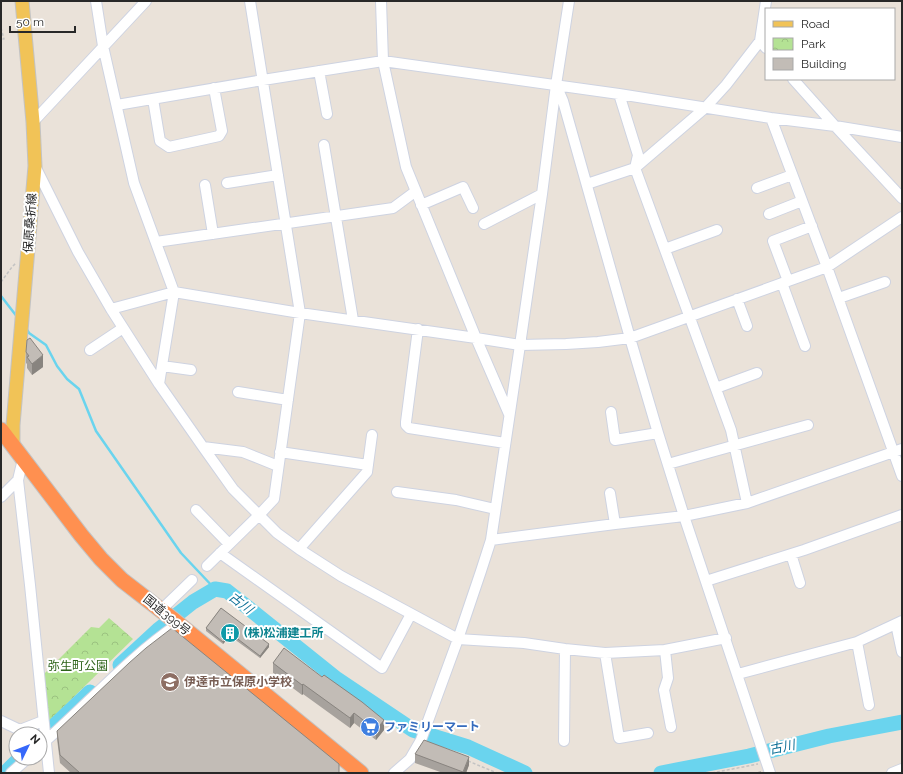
<svg xmlns="http://www.w3.org/2000/svg" width="903" height="774" font-family="Raleway,'Noto Sans JP',sans-serif">
	<style>
		.park { fill: url(#park-crowns) }
		.lines { fill: none; stroke-linecap: round; stroke-linejoin: round }
		.stream { stroke: #6ad4ee; stroke-width: 2.5 }
		.river { stroke: #6ad4ee; stroke-width: 15 }
		.minor-casing { stroke: #ced3e1; stroke-width: 12 }
		.major-casing { stroke: #c3c3c3; stroke-width: 15 }
		.highway-casing { stroke: #c3c3c3; stroke-width: 17 }
		.path { stroke: #c3c3c3; stroke-width: 1.5; stroke-dasharray: 3 2; stroke-linecap: butt }
		.minor { stroke: #fff; stroke-width: 10 }
		.major { stroke: #f1c357; stroke-width: 13 }
		.highway { stroke: #ff9050; stroke-width: 15 }
		.wall { fill: #a7a29d }
		.shaded-wall { fill: #88847f }
		.building { fill: #c2bcb6; stroke: #88847f }
		.labels { text-anchor: middle; dominant-baseline: central; stroke-width: 4; stroke-linejoin: round; paint-order: stroke }
		.street-label { font-size: 12px; fill: #282828; stroke: #fff }
		.culture-label { font-size: 12px; font-weight: bold; fill: #0d838f; stroke: #fff; text-anchor: start }
		.park-label { font-size: 12px; fill: #2d6319; stroke: #fff }
		.education-label { font-size: 12px; font-weight: bold; fill: #785e54; stroke: #fff; text-anchor: start }
		.shop-label { font-size: 12px; font-weight: bold; fill: #366cbe; stroke: #fff; text-anchor: start }
		.water-label { font-size: 13px; font-style: italic; fill: #0c7097; stroke: #fff }
	</style>
	<defs>
		<pattern id="park-crowns" width="20" height="18" patternUnits="userSpaceOnUse"><rect width="20" height="18" fill="#b4e294"/><path d="M2 6a3 3 0 1 1 6 0M12 15a3 3 0 1 1 6 0" fill="none" stroke="#9bc280"/></pattern>
	</defs>
	<rect width="100%" height="100%" fill="#eae2d9"/>
	<path class="park" d="M 109,618 L 133,639 L 44,726 L 39,679 L 91,627 L 99,628 Z"/>
	<g class="lines">
		<path class="stream" d="M 1,296 L 18,318
			M 26,328 L 29,333 L 46,345 L 57,366 L 67,379 L 79,389 L 96,431 L 181,553 L 215,589"/>
		<path class="river" d="M 120,665 L 159,629 L 193,602 L 215,589 L 227,591 L 337,679 L 413,730 L 468,747 L 525,773
			M 40,739 L 90,692
			M 5,773 L 20,758
			M 661,773 L 749,756 L 829,736 L 902,722"/>
		<g class="minor-casing">
			<path id="minor" d="M 96,1 L 103,46 L 134,183 L 174,292 L 159,384
				M 381,1 L 383,61 L 406,167 L 476,338 L 509,414
				M 766,48 L 760,41 L 766,1
				M 319,71 L 327,114
				M 793,79 L 835,126 L 902,198
				M 556,85 L 563,101 L 630,338 L 658,433 L 684,516 L 770,773
				M 619,94 L 638,155 L 635,168 L 731,430 L 747,503
				M 153,99 L 160,141 L 169,147 L 219,136 L 222,131 L 214,88
				M 117,105 L 263,80 L 383,61 L 619,94 L 771,118 L 835,126 L 902,137
				M 771,118 L 827,267 L 902,476
				M 33,122 L 146,1
				M 324,145 L 353,320
				M 35,166 L 78,252 L 111,309 L 159,384 L 203,447 L 233,489 L 277,533 L 299,549 L 341,576 L 458,639 L 524,643 L 565,649 L 605,653 L 665,650
				M 227,183 L 278,175
				M 587,184 L 635,168 L 705,108 L 726,85 L 760,41
				M 205,185 L 213,234
				M 757,188 L 792,175
				M 421,205 L 463,187 L 473,208
				M 769,214 L 802,201
				M 484,224 L 542,194
				M 156,242 L 393,208 L 416,191
				M 665,249 L 717,230
				M 788,281 L 773,241 L 812,226
				M 782,283 L 805,346
				M 839,298 L 885,282
				M 737,299 L 747,326
				M 111,309 L 174,292 L 300,313 L 476,338 L 520,345 L 566,344 L 598,342 L 630,338 L 827,267 L 902,217
				M 418,329 L 406,422 L 406,425 L 409,428 L 505,443
				M 90,350 L 123,328
				M 162,366 L 191,370
				M 716,388 L 757,373
				M 238,392 L 288,400
				M 611,412 L 615,440 L 658,433
				M 203,447 L 243,452 L 278,466
				M 280,452 L 368,465
				M 23,459 L 18,480 L 30,585 L 49,773
				M 668,464 L 808,425
				M 397,492 L 456,500 L 495,509
				M 610,493 L 615,524
				M 1,497 L 18,480
				M 196,510 L 229,544
				M 491,540 L 615,524 L 684,516 L 747,503 L 902,449
				M 299,549 L 367,472 L 372,435
				M 220,553 L 382,668 L 411,614
				M 791,554 L 800,583
				M 207,566 L 259,515 L 274,499 L 300,313 L 250,1
				M 706,581 L 804,550 L 902,515
				M 161,610 L 192,580
				M 896,624 L 902,652
				M 857,642 L 869,705
				M 605,653 L 619,738 L 648,733
				M 738,674 L 857,642 L 902,621
				M 1,721 L 20,730 L 43,721
				M 671,727 L 664,690 L 668,678 L 665,650 L 726,638
				M 564,741 L 565,649
				M 41,745 C 87,705 128,658 178,624
				M 11,773 L 28,758
				M 394,773 L 410,759 L 421,740 L 458,639 L 481,571 L 491,540 L 520,345 L 542,194 L 556,85 L 569,1
				M 892,773 L 902,769"/>
		</g>
		<g class="major-casing">
			<path id="major" d="M 13,446 L 13,425 L 35,166 L 33,122 L 22,1"/>
		</g>
		<g class="highway-casing">
			<path id="highway" d="M 1,430 L 81,535 L 101,559 L 122,580 L 175,621 L 361,773"/>
		</g>
		<path class="path" d="M 1,28 L 4,39 L 1,39
			M 1,282 L 12,267 L 16,263
			M 468,761 L 497,773
			M 712,773 L 758,764"/>
		<use href="#minor" class="minor"/>
		<use href="#major" class="major"/>
		<use href="#highway" class="highway"/>
	</g>
	<path class="wall" d="M 26,352 L 43,367 L 32,375 L 27,368 L 27,364 L 26,363 Z
		M 221,608 L 269,647 L 260,658 L 230,636 L 223,644 L 206,631 L 206,628 Z
		M 273,663 L 384,730 L 376,740 L 354,723 L 350,728 L 303,694 L 302,695 L 273,673 Z
		M 57,731 L 339,773 L 71,773 L 60,763 L 57,739 Z
		M 415,754 L 469,765 L 466,773 L 443,773 L 415,763 Z"/>
	<path class="shaded-wall" d="M 43,355 L 43,367 L 32,375 L 32,364 Z
		M 230,633 L 230,636 L 223,644 L 223,642 Z
		M 269,644 L 269,647 L 260,658 L 260,656 Z
		M 303,684 L 303,694 L 302,695 L 302,685 Z
		M 354,713 L 354,723 L 350,728 L 350,718 Z
		M 384,720 L 384,730 L 376,740 L 376,730 Z
		M 469,757 L 469,765 L 466,773 L 463,773 Z"/>
	<path class="building" d="M 30,338 L 43,355 L 32,364 L 27,357 L 29,356 L 26,352 L 27,340 Z
		M 221,608 L 269,644 L 260,656 L 230,633 L 223,642 L 206,628 Z
		M 172,628 L 339,764 L 339,773 L 80,773 L 60,755 L 57,731 L 129,663 L 146,648 Z
		M 284,648 L 322,677 L 324,675 L 362,702 L 384,720 L 376,730 L 354,713 L 350,718 L 303,684 L 302,685 L 273,663 Z
		M 424,740 L 469,757 L 463,772 L 415,754 Z
		M 761,772 L 761,773 L 754,773 Z"/>
	<defs>
		<g id="building-disc" transform="scale(1)"><circle r="9.5" fill="#0f9aa8" stroke="#fff"/><path d="M-4-6H4V6H1V3H-1V6H-4ZM-2.5-4.3h1.7v1.8h-1.7ZM.8-4.3h1.7v1.8H.8ZM-2.5-1h1.7V.8h-1.7ZM.8-1h1.7V.8H.8Z" fill="#fff"/></g>
		<g id="school-disc" transform="scale(1)"><circle r="9.5" fill="#8d6e63" stroke="#fff"/><path d="M0-5L7-2L0 1L-7-2ZM-4 1L0 2.5L4 1V4Q0 6-4 4Z" fill="#fff"/></g>
		<g id="supermarket-disc" transform="scale(1)"><circle r="9.5" fill="#3f7fe0" stroke="#fff"/><path d="M-6-5.5h2.5l.6 2H6L4.5 2H-2.5L-4.4-4H-6ZM-1.5 3.2a1.3 1.3 0 1 0 .1 0ZM3 3.2a1.3 1.3 0 1 0 .1 0Z" fill="#fff"/></g>
	</defs>
	<g fill-rule="evenodd">
		<use href="#building-disc" x="230" y="633"/>
		<use href="#school-disc" x="170" y="682"/>
		<use href="#supermarket-disc" x="370" y="727"/>
	</g>
	<g class="labels">
		<g class="street-label">
			<text transform="translate(30 223) rotate(-86)">保原桑折線</text>
			<text transform="translate(167 615) rotate(39)">国道399号</text>
		</g>
		<g class="culture-label">
			<text x="244" y="633">(株)松浦建工所</text>
		</g>
		<g class="park-label">
			<text x="78" y="666">弥生町公園</text>
		</g>
		<g class="education-label">
			<text x="184" y="682">伊達市立保原小学校</text>
		</g>
		<g class="shop-label">
			<text x="384" y="727">ファミリーマート</text>
		</g>
		<g class="water-label">
			<text transform="translate(241 603) rotate(38)">古川</text>
			<text transform="translate(782 747) rotate(-12)">古川</text>
		</g>
	</g>
	<rect width="903" height="774" fill="none" stroke="#282828" stroke-width="4"/>
	<rect x="765" y="8" width="130" height="72" fill="#ffffff" stroke="#a9a9a9"/>
	<rect x="773" y="21" width="20" height="6" fill="#f1c357" stroke="#a9a9a9"/>
	<text x="801" y="28" font-size="12" fill="#282828">Road</text>
	<rect x="773" y="38" width="20" height="12" fill="url(#park-crowns)" stroke="#a9a9a9"/>
	<text x="801" y="48" font-size="12" fill="#282828">Park</text>
	<rect x="773" y="58" width="20" height="12" fill="#c2bcb6" stroke="#a9a9a9"/>
	<text x="801" y="68" font-size="12" fill="#282828">Building</text>
	<g transform="translate(28 746) rotate(47)"><circle r="19" fill="#ffffff" stroke="#a9a9a9"/>
	<path d="M0-3L7 15L0 10L-7 15Z" fill="#3668fa"/>
	<text y="-6" font-size="11" font-weight="bold" text-anchor="middle" fill="#282828">N</text>
	</g>
	<path d="M10 26v6h65v-6" fill="none" stroke="#282828" stroke-width="2"/>
	<text x="16" y="26" font-size="12" fill="#282828" stroke="#ffffff" stroke-width="3" paint-order="stroke">50 m</text>
</svg>
